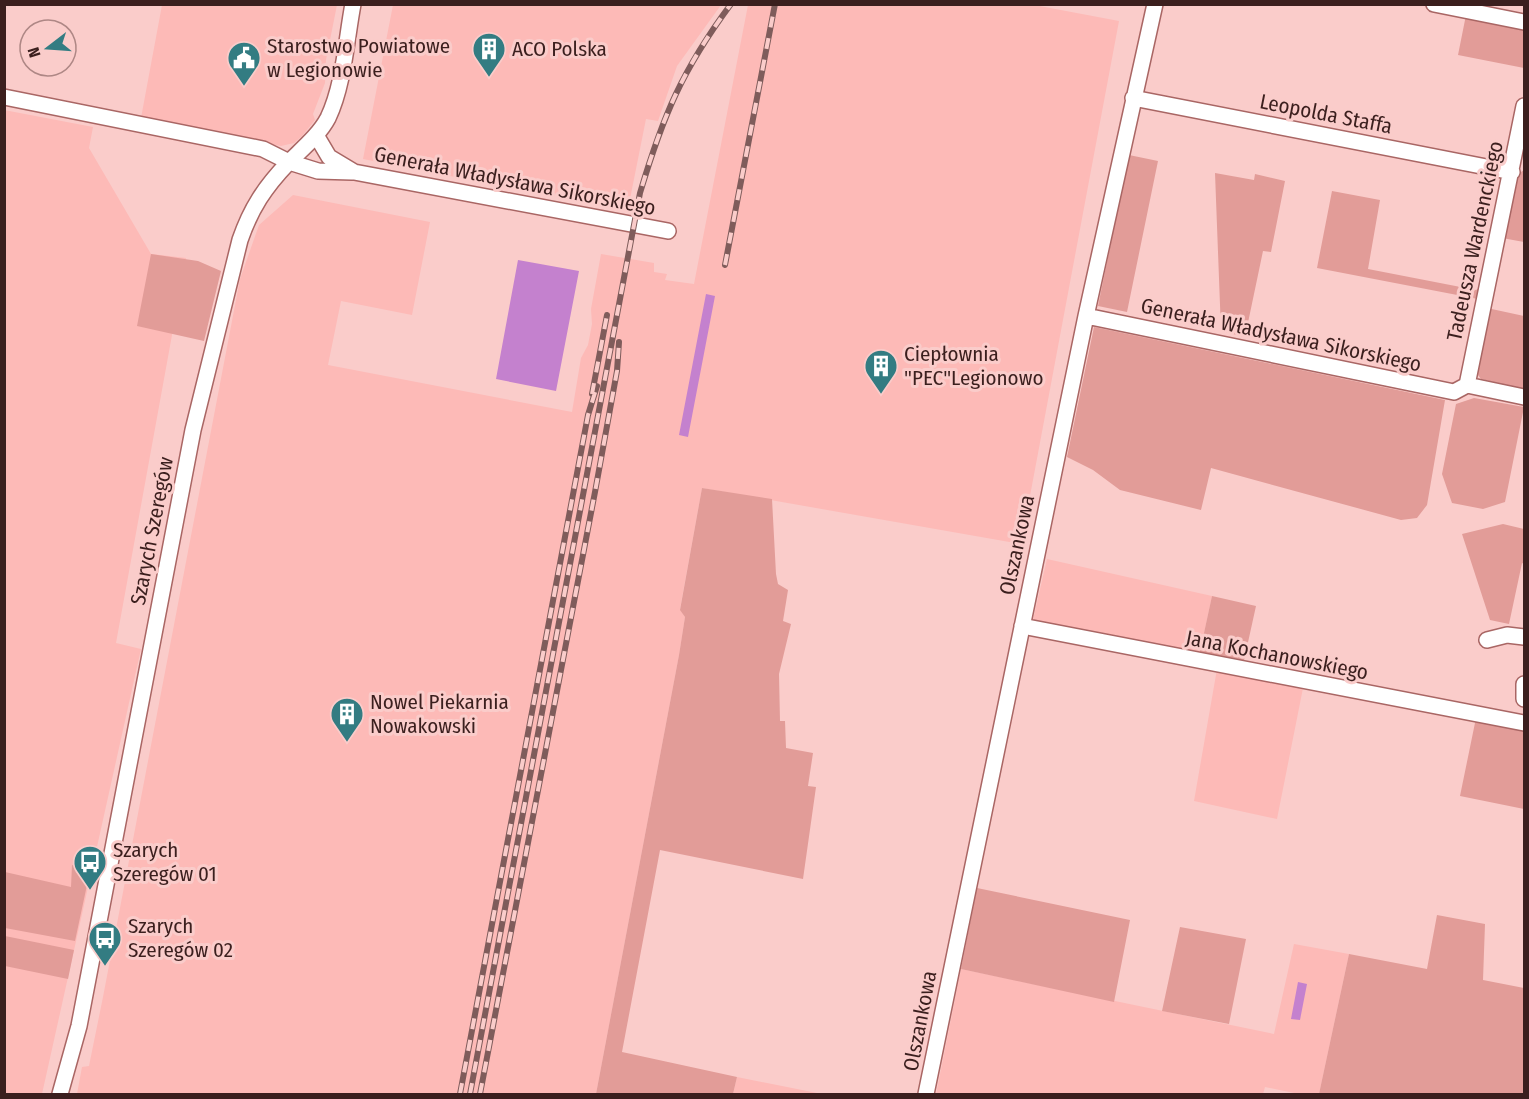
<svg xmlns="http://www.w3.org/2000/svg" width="1529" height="1099" font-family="'Fira Sans Condensed',sans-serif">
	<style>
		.built { fill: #fdbab7 }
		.green { fill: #e29c98 }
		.water { fill: #c481ce }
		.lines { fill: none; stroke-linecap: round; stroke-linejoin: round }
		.minor-casing { stroke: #a96664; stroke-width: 18 }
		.minor { stroke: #fff; stroke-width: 15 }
		.rail-casing { stroke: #7f5c5b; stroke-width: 6 }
		.rail { stroke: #faccca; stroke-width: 4; stroke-dasharray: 11; stroke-linecap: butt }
		.labels { text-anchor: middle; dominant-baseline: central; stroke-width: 6; stroke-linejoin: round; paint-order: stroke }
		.poi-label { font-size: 21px; fill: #3b1f1e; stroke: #faccca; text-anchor: start }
		.street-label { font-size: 21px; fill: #3b1f1e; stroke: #faccca }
	</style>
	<rect width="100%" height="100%" fill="#faccca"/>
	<path class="built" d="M 1029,4 L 1119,21 L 1021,544 L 702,488 L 680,609 L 685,617 L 679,655 L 596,1094 L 77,1094 L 82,1067 L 89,1066 L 103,997 L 240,279 L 259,225 L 293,195 L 430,222 L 412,315 L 341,301 L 328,365 L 572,412 L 581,358 L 588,345 L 592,324 L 591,309 L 601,254 L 654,263 L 654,272 L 667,274 L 665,280 L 694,284 L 748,5 Z
		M 162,5 L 337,5 L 326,60 L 325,83 L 313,114 L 315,120 L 302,136 L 294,143 L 281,146 L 141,118 Z
		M 393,5 L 393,4 L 721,5 L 677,66 L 658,121 L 646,119 L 630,199 L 574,187 L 553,196 L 363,159 Z
		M 4,110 L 93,127 L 89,148 L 151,254 L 186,258 L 116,643 L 141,649 L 42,1094 L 4,1094 Z
		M 1047,559 L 1212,596 L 1199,656 L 1032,624 Z
		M 1217,669 L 1267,682 L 1277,679 L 1304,683 L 1277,819 L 1194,801 Z
		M 1294,944 L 1349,954 L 1319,1094 L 1299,1094 L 1265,1087 L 1263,1094 L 936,1094 L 961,969 L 1274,1034 Z
		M 737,1077 L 822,1094 L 733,1094 Z"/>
	<path class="green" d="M 1466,15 L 1524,25 L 1524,68 L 1458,55 Z
		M 1129,155 L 1158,161 L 1127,312 L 1098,306 Z
		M 1524,170 L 1524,242 L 1502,238 L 1515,176 Z
		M 1215,173 L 1254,180 L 1255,174 L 1285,181 L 1271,252 L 1263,251 L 1245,337 L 1221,331 Z
		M 1332,191 L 1380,200 L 1368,269 L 1476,290 L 1481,287 L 1478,299 L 1317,268 Z
		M 151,254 L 198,261 L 221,271 L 204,341 L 137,326 Z
		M 1487,308 L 1524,316 L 1524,389 L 1481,379 L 1475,371 Z
		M 1094,327 L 1445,400 L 1427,505 L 1417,518 L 1401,520 L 1211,468 L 1201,510 L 1120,490 L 1093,470 L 1067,457 Z
		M 1474,398 L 1524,407 L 1505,502 L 1483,509 L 1452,503 L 1442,474 L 1456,404 Z
		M 702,488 L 772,499 L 776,574 L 778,584 L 788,590 L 783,621 L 791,624 L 779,674 L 780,721 L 785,721 L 786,748 L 813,753 L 808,786 L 816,787 L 803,879 L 660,850 L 622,1052 L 737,1077 L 733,1094 L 596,1094 L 679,655 L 685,617 L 680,610 Z
		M 1503,524 L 1524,529 L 1524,564 L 1522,563 L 1509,624 L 1490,620 L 1462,534 Z
		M 1212,596 L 1256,606 L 1243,665 L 1199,656 Z
		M 1476,718 L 1524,727 L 1524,809 L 1460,796 Z
		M 72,865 L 90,871 L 75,941 L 5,928 L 5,872 L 71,887 Z
		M 977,888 L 1130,920 L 1114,1002 L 961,969 Z
		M 1437,915 L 1485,924 L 1483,980 L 1524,988 L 1524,1094 L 1319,1094 L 1349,954 L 1427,969 Z
		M 1180,927 L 1246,939 L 1229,1024 L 1162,1011 Z
		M 5,936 L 74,950 L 68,979 L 5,966 Z"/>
	<path class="water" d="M 518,260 L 579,271 L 556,391 L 496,379 Z
		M 706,294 L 715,296 L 688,437 L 679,435 Z
		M 1298,982 L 1307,984 L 1300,1020 L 1291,1019 Z"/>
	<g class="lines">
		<g class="minor-casing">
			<path id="minor" d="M 1434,4 L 1524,22
				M 4,97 L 263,149 L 289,162 L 318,171 L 352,172
				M 1133,98 L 1512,172
				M 316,135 L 329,157 L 354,172 L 668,231
				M 1086,316 L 1454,392 L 1467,385
				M 1467,385 L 1524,106
				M 1467,385 L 1524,397
				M 1022,626 L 1524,723
				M 1487,640 L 1507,635 L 1524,637
				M 1524,684 L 1524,699
				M 60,1094 L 79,1026 L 193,430 L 240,240 C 251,208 265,187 288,163 C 302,149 319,135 328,118 C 344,84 346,41 353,4
				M 926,1094 L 1086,316 L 1155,4"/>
		</g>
		<use href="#minor" class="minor"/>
		<g class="rail-casing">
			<path id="rail" d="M 725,265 L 775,4
				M 592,394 L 607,315
				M 460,1094 L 588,415 L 597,386
				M 470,1094 L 640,193 C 663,116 682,70 731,4
				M 480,1094 L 595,492 L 617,371 L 619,342"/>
		</g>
		<use href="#rail" class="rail"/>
	</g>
	<defs>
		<g id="building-pin" transform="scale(1.725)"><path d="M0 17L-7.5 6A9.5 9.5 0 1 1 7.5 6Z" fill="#337c82" stroke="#faccca"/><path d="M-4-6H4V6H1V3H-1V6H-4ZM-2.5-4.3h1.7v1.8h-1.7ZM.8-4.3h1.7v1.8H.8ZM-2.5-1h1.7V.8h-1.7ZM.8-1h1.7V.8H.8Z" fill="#fff"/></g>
		<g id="civic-pin" transform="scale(1.725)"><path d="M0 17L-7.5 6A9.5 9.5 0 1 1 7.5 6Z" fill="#337c82" stroke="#faccca"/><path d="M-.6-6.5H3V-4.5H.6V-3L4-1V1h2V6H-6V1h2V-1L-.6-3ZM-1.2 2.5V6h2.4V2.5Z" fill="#fff"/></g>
		<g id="bus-pin" transform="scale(1.725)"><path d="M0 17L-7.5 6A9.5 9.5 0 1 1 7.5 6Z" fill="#337c82" stroke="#faccca"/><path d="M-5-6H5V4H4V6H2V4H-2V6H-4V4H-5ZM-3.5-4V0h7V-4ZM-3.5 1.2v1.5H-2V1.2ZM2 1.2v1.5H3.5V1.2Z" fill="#fff"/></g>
	</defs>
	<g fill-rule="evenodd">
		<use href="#building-pin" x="489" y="49"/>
		<use href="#civic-pin" x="244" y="58"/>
		<use href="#building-pin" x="881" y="366"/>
		<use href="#building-pin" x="347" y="714"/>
		<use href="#bus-pin" x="90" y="862"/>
		<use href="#bus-pin" x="105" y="938"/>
	</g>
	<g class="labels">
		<g class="poi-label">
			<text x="267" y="46">Starostwo Powiatowe<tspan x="267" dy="24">w Legionowie</tspan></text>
			<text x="512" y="49">ACO Polska</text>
			<text x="904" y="354">Ciepłownia<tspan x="904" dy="24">"PEC"Legionowo</tspan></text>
			<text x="370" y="702">Nowel Piekarnia<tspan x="370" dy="24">Nowakowski</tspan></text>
			<text x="113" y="850">Szarych<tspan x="113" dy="24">Szeregów 01</tspan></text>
			<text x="128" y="926">Szarych<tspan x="128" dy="24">Szeregów 02</tspan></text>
		</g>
		<g class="street-label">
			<text transform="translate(1326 114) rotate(11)">Leopolda Staffa</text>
			<text transform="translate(515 181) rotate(11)">Generała Władysława Sikorskiego</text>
			<text transform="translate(1475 241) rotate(-78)">Tadeusza Wardenckiego</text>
			<text transform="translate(1281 335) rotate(12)">Generała Władysława Sikorskiego</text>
			<text transform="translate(152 531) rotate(-79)">Szarych Szeregów</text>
			<text transform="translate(1017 545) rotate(-78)">Olszankowa</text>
			<text transform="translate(1277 655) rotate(11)">Jana Kochanowskiego</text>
			<text transform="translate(920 1021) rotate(-79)">Olszankowa</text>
		</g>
	</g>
	<rect width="1529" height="1099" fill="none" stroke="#3b1f1e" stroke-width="12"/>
	<g transform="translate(48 48) rotate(253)"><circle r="28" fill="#faccca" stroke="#ae8785" stroke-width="1.5"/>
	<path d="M0-4.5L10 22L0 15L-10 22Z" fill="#337c82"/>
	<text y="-9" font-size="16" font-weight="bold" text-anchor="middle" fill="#3b1f1e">N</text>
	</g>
</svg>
